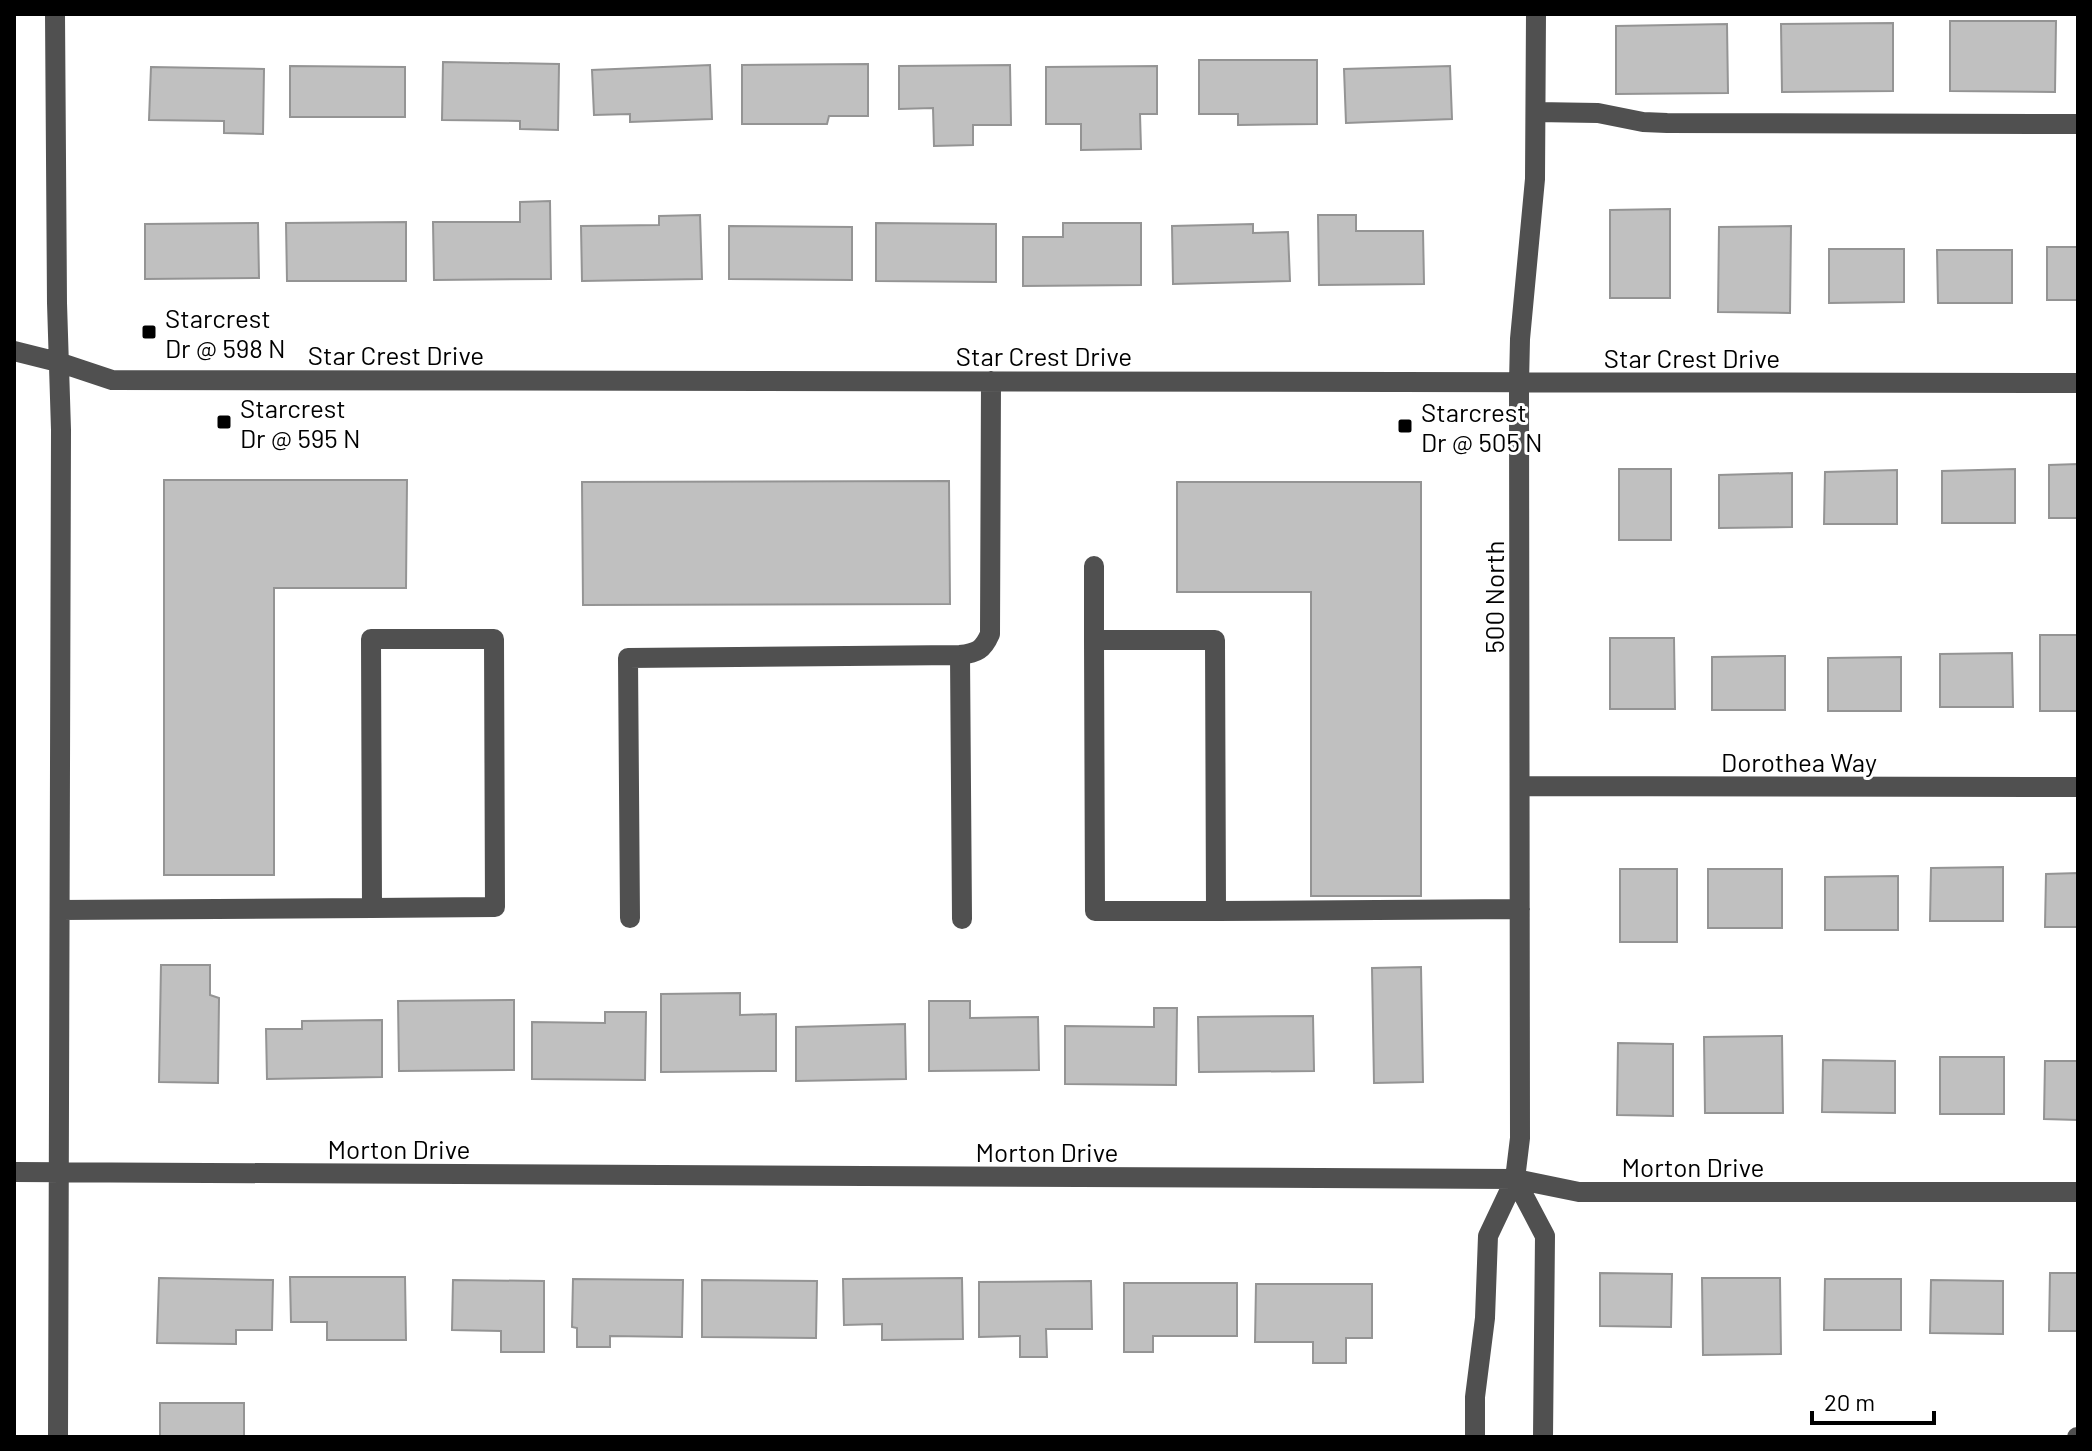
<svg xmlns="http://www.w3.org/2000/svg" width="2092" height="1451" font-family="Barlow,sans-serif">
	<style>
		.building { fill: #c0c0c0; stroke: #949494; stroke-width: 2 }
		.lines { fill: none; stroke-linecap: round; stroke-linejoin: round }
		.minor { stroke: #505050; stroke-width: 20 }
		.poi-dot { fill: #000; stroke: #fff; stroke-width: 3 }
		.labels { text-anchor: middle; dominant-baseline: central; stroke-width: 6; stroke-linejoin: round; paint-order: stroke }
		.poi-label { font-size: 26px; fill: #000; stroke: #fff; text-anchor: start }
		.street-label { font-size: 26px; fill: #000; stroke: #fff }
	</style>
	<rect width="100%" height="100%" fill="#fff"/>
	<path class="building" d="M 1950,21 L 2056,21 L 2055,92 L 1950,91 Z
		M 1893,23 L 1893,91 L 1782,92 L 1781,24 Z
		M 1727,24 L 1728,93 L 1616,94 L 1616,26 Z
		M 1199,60 L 1317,60 L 1317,124 L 1238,125 L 1238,114 L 1199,114 Z
		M 443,62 L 559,64 L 558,130 L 520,129 L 520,121 L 442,120 Z
		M 868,64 L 868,116 L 829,116 L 827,124 L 742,124 L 742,65 Z
		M 710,65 L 712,119 L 630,122 L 630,114 L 594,115 L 592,70 Z
		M 1010,65 L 1011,125 L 973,125 L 973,145 L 934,146 L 933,108 L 899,109 L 899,66 Z
		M 290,66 L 405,67 L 405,117 L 290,117 Z
		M 1157,66 L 1157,114 L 1140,114 L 1141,149 L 1081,150 L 1081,124 L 1046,124 L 1046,67 Z
		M 1450,66 L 1452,119 L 1346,123 L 1344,69 Z
		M 151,67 L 264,69 L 263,134 L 224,133 L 224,121 L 149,120 Z
		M 550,201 L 551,279 L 434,280 L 433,222 L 520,222 L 520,202 Z
		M 1670,209 L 1670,298 L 1610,298 L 1610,210 Z
		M 700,215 L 702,279 L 582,281 L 581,226 L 659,225 L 659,216 Z
		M 1318,215 L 1356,215 L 1356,231 L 1423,231 L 1424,284 L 1319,285 Z
		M 406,222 L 406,281 L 287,281 L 286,223 Z
		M 258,223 L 259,278 L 145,279 L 145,224 Z
		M 876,223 L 996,224 L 996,282 L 876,281 Z
		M 1063,223 L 1141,223 L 1141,285 L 1023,286 L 1023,237 L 1063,237 Z
		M 1253,224 L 1253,233 L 1288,232 L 1290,281 L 1173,284 L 1172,226 Z
		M 729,226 L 852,227 L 852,280 L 729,279 Z
		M 1791,226 L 1790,313 L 1718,312 L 1719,227 Z
		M 2047,247 L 2078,247 L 2078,300 L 2047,300 Z
		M 1829,249 L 1904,249 L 1904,302 L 1829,303 Z
		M 1937,250 L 2012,250 L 2012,303 L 1938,303 Z
		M 2078,464 L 2078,518 L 2049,518 L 2049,465 Z
		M 1619,469 L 1671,469 L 1671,540 L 1619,540 Z
		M 2015,469 L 2015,523 L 1942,523 L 1942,471 Z
		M 1897,470 L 1897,524 L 1824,524 L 1825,472 Z
		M 1792,473 L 1792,527 L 1719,528 L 1719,475 Z
		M 164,480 L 407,480 L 406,588 L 274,588 L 274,875 L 164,875 Z
		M 949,481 L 950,604 L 583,605 L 582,482 Z
		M 1177,482 L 1421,482 L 1421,896 L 1311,896 L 1311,592 L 1177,592 Z
		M 2040,635 L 2078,635 L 2078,711 L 2040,711 Z
		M 1610,638 L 1674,638 L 1675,709 L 1610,709 Z
		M 2012,653 L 2013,707 L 1940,707 L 1940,654 Z
		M 1785,656 L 1785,710 L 1712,710 L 1712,657 Z
		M 1901,657 L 1901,711 L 1828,711 L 1828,658 Z
		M 2003,867 L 2003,921 L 1930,921 L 1931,868 Z
		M 1620,869 L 1677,869 L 1677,942 L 1620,942 Z
		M 1708,869 L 1782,869 L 1782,928 L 1708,928 Z
		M 2078,873 L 2078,927 L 2045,927 L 2046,874 Z
		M 1898,876 L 1898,930 L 1825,930 L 1825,877 Z
		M 161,965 L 210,965 L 210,995 L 219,998 L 218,1083 L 159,1082 Z
		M 1421,967 L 1423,1082 L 1374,1083 L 1372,968 Z
		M 740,993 L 740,1015 L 776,1014 L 776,1071 L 661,1072 L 661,994 Z
		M 514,1000 L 514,1070 L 399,1071 L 398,1001 Z
		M 929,1001 L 970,1001 L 970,1018 L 1038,1017 L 1039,1070 L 929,1071 Z
		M 1154,1008 L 1177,1008 L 1176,1085 L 1065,1084 L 1065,1026 L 1154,1027 Z
		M 605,1012 L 646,1012 L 645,1080 L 532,1079 L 532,1022 L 605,1023 Z
		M 1313,1016 L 1314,1071 L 1199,1072 L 1198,1017 Z
		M 382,1020 L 382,1077 L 267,1079 L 266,1029 L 302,1029 L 302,1021 Z
		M 905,1024 L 906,1079 L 796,1081 L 796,1027 Z
		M 1782,1036 L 1783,1113 L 1705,1113 L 1704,1037 Z
		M 1618,1043 L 1673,1044 L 1673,1116 L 1617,1115 Z
		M 1940,1057 L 2004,1057 L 2004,1114 L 1940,1114 Z
		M 1823,1060 L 1895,1061 L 1895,1113 L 1822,1112 Z
		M 2045,1061 L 2078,1061 L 2078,1120 L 2044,1119 Z
		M 1600,1273 L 1672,1274 L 1671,1327 L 1600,1326 Z
		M 2050,1273 L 2078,1273 L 2078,1331 L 2049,1331 Z
		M 290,1277 L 405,1277 L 406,1340 L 327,1340 L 327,1322 L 291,1322 Z
		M 159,1278 L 273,1280 L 272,1330 L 236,1330 L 236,1344 L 157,1343 Z
		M 962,1278 L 963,1339 L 882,1340 L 882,1324 L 844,1325 L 843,1279 Z
		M 1702,1278 L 1780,1278 L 1781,1354 L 1703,1355 Z
		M 573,1279 L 683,1280 L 682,1337 L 610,1336 L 610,1347 L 577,1347 L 577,1328 L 572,1327 Z
		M 1825,1279 L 1901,1279 L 1901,1330 L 1824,1330 Z
		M 453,1280 L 544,1281 L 544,1352 L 501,1352 L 501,1331 L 452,1330 Z
		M 702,1280 L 817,1281 L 816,1338 L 702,1337 Z
		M 1931,1280 L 2003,1281 L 2003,1334 L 1930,1333 Z
		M 1091,1281 L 1092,1329 L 1046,1329 L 1047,1357 L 1020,1357 L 1020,1336 L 979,1337 L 979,1282 Z
		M 1124,1283 L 1237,1283 L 1237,1336 L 1153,1336 L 1153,1352 L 1124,1352 Z
		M 1256,1284 L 1372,1284 L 1372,1338 L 1346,1338 L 1346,1363 L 1313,1363 L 1313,1342 L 1255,1342 Z
		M 160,1403 L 244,1403 L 244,1437 L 160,1437 Z"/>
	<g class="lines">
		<path class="minor" d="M 55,14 L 57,303 L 61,430 L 58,1437
			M 1536,112 L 1598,113 L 1643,122 L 1667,123 L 2078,124
			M 14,351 L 58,362 L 112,380 L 2078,383
			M 1094,566 L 1094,640
			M 960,655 L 962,919
			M 1520,786 L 2078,787
			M 60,910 L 372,908 L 371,639 L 494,639 L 495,907 L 372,908
			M 1216,911 L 1095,911 L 1094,640 L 1215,640 L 1216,911 L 1520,909
			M 630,918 L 628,658 L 960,655 C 977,653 983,650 990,634 L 991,381
			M 14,1172 L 1515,1179 L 1579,1192 L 2078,1192
			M 1515,1179 L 1545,1236 L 1543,1437
			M 1475,1437 L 1475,1397 L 1485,1318 L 1488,1236 L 1515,1179 L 1520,1138 L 1519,383 L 1520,339 L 1535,179 L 1536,14
			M 2077,1437 L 2078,1437"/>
	</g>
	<g class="poi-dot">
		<rect x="141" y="324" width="16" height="16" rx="4"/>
		<rect x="216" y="414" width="16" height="16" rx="4"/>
		<rect x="1397" y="418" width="16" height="16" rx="4"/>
	</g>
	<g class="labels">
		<g class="poi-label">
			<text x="165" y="317">Starcrest<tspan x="165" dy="30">Dr @ 598 N</tspan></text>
			<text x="240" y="407">Starcrest<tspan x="240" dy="30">Dr @ 595 N</tspan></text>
			<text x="1421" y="411">Starcrest<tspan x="1421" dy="30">Dr @ 505 N</tspan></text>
		</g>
		<g class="street-label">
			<text x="396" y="354">Star Crest Drive</text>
			<text x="1044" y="355">Star Crest Drive</text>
			<text x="1692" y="357">Star Crest Drive</text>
			<text transform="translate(1493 597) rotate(-90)">500 North</text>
			<text x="1799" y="761">Dorothea Way</text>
			<text x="399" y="1148">Morton Drive</text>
			<text x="1047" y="1151">Morton Drive</text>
			<text x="1693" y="1166">Morton Drive</text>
		</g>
	</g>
	<rect width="2092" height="1451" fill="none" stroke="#000000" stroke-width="32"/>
	<path d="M1812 1411v12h122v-12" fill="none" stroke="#000000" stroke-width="4"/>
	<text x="1824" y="1411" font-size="24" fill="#000000" stroke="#ffffff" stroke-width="6" paint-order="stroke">20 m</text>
</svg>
